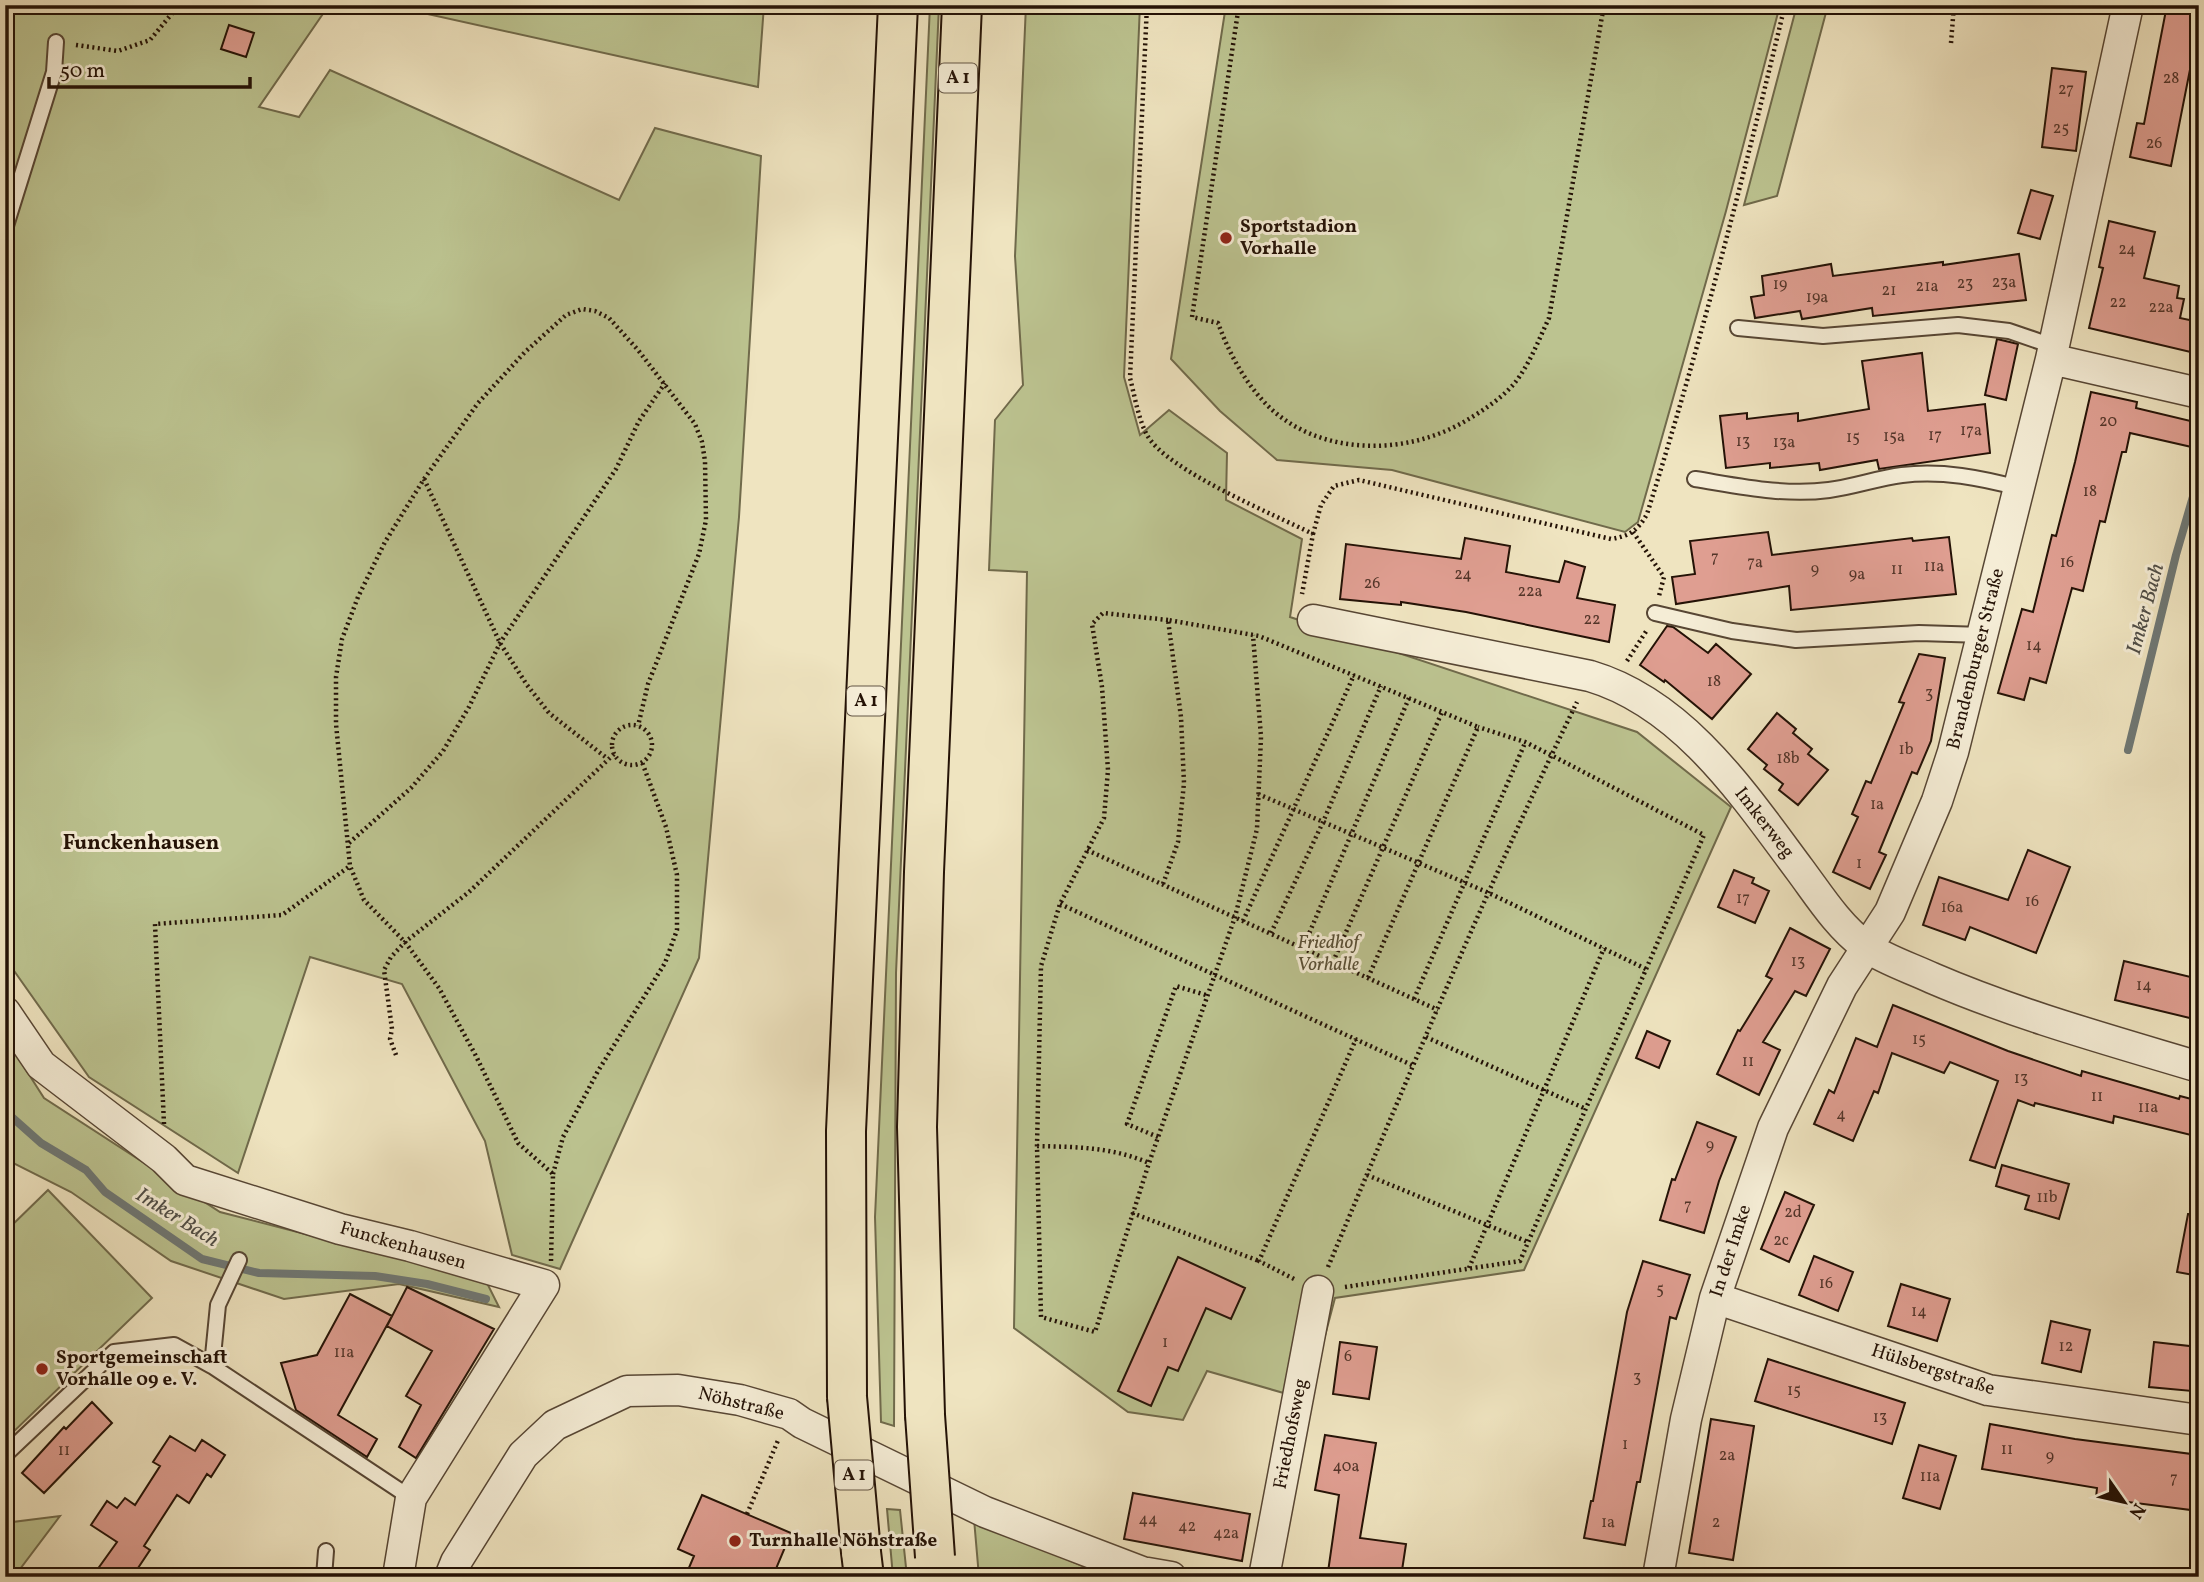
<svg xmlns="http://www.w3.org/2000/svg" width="2204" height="1582" font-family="Vollkorn,serif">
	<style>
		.green { fill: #bcc390; stroke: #706a4b; stroke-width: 2 }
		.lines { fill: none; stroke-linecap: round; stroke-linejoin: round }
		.stream { stroke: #6e7774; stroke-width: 8 }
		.building { fill: #df9e91; stroke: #241206; stroke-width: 2 }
		.lane-casing { stroke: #574634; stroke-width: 18 }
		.street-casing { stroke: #574634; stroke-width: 33 }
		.highway-casing { stroke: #241206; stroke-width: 42 }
		.path { stroke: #241206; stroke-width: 4.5; stroke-dasharray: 2 3.5; stroke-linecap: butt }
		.lane { stroke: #f5edd6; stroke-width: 14 }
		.street { stroke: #f5edd6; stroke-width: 30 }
		.highway { stroke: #efe4c0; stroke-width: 38 }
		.highway-bridge-casing { stroke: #241206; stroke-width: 42; stroke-linecap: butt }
		.highway-bridge { stroke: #efe4c0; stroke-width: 38 }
		.poi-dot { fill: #8f2418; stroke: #f5edd6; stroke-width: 2.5 }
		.labels { text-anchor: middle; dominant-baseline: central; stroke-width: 6; stroke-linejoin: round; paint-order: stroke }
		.number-label { font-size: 16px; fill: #533529 }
		.shield { fill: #f5edd6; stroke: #635444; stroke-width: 2 }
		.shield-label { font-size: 18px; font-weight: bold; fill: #241206 }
		.poi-label { font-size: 19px; font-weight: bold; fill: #241206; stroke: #f5edd6; text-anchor: start }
		.street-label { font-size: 19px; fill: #241206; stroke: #f5edd6 }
		.park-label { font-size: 19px; font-style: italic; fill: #595036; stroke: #f5edd6 }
		.water-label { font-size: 21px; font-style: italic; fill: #4f4d46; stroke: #f5edd6 }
		.neighbourhood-label { font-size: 21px; font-weight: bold; fill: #241206; stroke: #f5edd6 }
	</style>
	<rect width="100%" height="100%" fill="#efe4c0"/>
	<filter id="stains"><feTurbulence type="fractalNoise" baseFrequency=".00286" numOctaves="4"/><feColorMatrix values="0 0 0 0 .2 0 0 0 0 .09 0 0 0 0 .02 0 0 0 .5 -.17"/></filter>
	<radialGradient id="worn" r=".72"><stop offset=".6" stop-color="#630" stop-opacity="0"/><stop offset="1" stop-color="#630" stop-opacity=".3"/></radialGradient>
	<path class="green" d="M 5,5 L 329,5 L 259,107 L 299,117 L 330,70 L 619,200 L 655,128 L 761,156 L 739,517 L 699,958 L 560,1269 L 512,1255 L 485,1141 L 402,984 L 310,957 L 238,1173 L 89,1077 L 5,958 Z
		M 387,5 L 764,5 L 758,87 Z
		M 930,5 L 939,5 L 896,973 L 894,1426 L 881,1422 L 875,1217 Z
		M 1026,5 L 1140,5 L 1124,377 L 1140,435 L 1169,410 L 1227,453 L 1226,500 L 1302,539 L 1290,617 L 1637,732 L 1731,807 L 1524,1270 L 1335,1298 L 1308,1400 L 1207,1371 L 1183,1420 L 1128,1412 L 1014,1328 L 1027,572 L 989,570 L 995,420 L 1023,385 L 1015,256 Z
		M 1226,5 L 1780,5 L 1726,211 L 1638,522 L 1625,532 L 1392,470 L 1277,460 L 1220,411 L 1171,359 Z
		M 1797,5 L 1828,5 L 1777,196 L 1744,205 Z
		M 5,1037 L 44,1098 L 220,1212 L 486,1281 L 499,1307 L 399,1284 L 284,1299 L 171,1261 L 71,1192 L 5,1159 Z
		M 48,1190 L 152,1298 L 5,1440 L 5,1232 Z
		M 887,1509 L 900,1510 L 907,1577 L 893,1577 Z
		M 60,1516 L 14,1577 L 5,1577 L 5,1523 Z
		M 974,1519 L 1108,1577 L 979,1577 Z"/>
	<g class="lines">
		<path class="stream" d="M 2128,750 L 2176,555 L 2199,476
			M 5,1111 L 41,1143 L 86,1170 L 105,1192 L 202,1259 L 259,1273 L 375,1276 L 427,1284 L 486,1299"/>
	</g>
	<path class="building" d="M 2167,5 L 2199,11 L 2199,24 L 2171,166 L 2130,157 L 2137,123 L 2144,124 Z
		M 229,25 L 254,33 L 246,57 L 221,49 Z
		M 2052,68 L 2086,72 L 2076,151 L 2042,147 Z
		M 2031,190 L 2053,196 L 2040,239 L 2018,233 Z
		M 2109,221 L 2155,232 L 2144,278 L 2179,286 L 2177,298 L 2184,299 L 2180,318 L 2199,322 L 2199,354 L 2089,328 L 2103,268 L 2099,267 Z
		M 2019,254 L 2026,300 L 1873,316 L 1872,308 L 1802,319 L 1800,311 L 1755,318 L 1751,297 L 1764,295 L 1762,276 L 1831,264 L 1833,276 L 1943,262 L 1943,265 Z
		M 1997,339 L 2018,344 L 2006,400 L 1985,395 Z
		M 1922,353 L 1928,411 L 1985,404 L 1990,453 L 1879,469 L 1877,460 L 1820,470 L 1819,463 L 1770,468 L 1770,463 L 1726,468 L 1720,416 L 1747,413 L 1747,419 L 1798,413 L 1798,421 L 1869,409 L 1862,361 Z
		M 2091,392 L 2137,402 L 2136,408 L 2199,423 L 2199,437 L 2196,448 L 2130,433 L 2126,452 L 2122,452 L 2105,522 L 2100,521 L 2083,591 L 2072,588 L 2046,683 L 2030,678 L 2024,700 L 1998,693 L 2022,609 L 2033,612 L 2052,535 L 2056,536 L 2075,462 Z
		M 1768,532 L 1772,555 L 1912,538 L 1913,541 L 1949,537 L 1956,594 L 1791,610 L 1789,586 L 1676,604 L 1672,577 L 1695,574 L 1690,541 Z
		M 1465,538 L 1510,546 L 1506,572 L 1559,582 L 1565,561 L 1585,567 L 1577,598 L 1615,605 L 1609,642 L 1466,612 L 1401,602 L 1401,605 L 1340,599 L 1346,544 L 1461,559 Z
		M 1667,626 L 1673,627 L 1708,653 L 1716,644 L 1751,674 L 1712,719 L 1665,680 L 1664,682 L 1640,665 Z
		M 1919,654 L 1945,658 L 1931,741 L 1917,774 L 1912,772 L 1879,852 L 1886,855 L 1870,889 L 1833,872 L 1858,817 L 1852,814 L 1866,781 L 1871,783 L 1904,703 L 1899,702 Z
		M 1777,713 L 1796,729 L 1793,733 L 1812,749 L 1808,754 L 1828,770 L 1798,805 L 1779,790 L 1783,784 L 1764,769 L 1767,765 L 1748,749 Z
		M 2028,850 L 2070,867 L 2036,953 L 1970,927 L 1965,940 L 1923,925 L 1939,877 L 2008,900 Z
		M 1734,870 L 1754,878 L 1752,883 L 1769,891 L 1755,923 L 1718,907 Z
		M 1790,928 L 1830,949 L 1806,996 L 1795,991 L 1763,1042 L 1780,1050 L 1759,1095 L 1717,1074 L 1738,1030 L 1740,1031 L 1772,979 L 1766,976 Z
		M 2124,961 L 2199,979 L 2199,1001 L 2194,1019 L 2115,1000 Z
		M 1893,1005 L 2008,1051 L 2081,1076 L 2082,1071 L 2179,1099 L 2180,1096 L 2199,1101 L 2199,1137 L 2114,1116 L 2113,1123 L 2035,1103 L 2034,1106 L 2018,1100 L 1995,1168 L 1970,1160 L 1998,1081 L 1950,1062 L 1944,1073 L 1892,1053 L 1878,1093 L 1874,1091 L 1853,1141 L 1814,1124 L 1829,1090 L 1834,1093 L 1856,1038 L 1877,1047 Z
		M 1647,1031 L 1670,1041 L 1659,1068 L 1636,1058 Z
		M 1697,1122 L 1736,1137 L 1719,1181 L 1704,1233 L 1660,1220 L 1672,1179 L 1675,1180 Z
		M 2002,1165 L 2069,1184 L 2059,1219 L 2025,1209 L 2029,1196 L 1996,1186 Z
		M 1785,1192 L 1814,1205 L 1789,1262 L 1761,1249 Z
		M 2188,1214 L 2199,1215 L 2199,1276 L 2177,1272 Z
		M 1814,1256 L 1853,1272 L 1838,1311 L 1799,1295 Z
		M 1178,1257 L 1245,1288 L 1231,1319 L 1206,1308 L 1178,1371 L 1168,1367 L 1151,1406 L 1118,1391 Z
		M 1643,1261 L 1690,1275 L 1676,1319 L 1670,1317 L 1640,1482 L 1637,1482 L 1625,1545 L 1584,1538 L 1591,1501 L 1593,1501 L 1627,1312 Z
		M 1901,1284 L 1950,1299 L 1937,1341 L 1888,1326 Z
		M 407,1287 L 494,1329 L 416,1458 L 399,1447 L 421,1405 L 406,1396 L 432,1351 L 387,1326 Z
		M 350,1294 L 392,1316 L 338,1415 L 377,1439 L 367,1457 L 296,1410 L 281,1363 L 317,1355 Z
		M 2051,1321 L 2090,1330 L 2081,1372 L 2042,1363 Z
		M 1340,1342 L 1377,1347 L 1369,1399 L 1333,1394 Z
		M 2154,1342 L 2198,1347 L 2192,1391 L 2149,1387 Z
		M 1768,1359 L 1905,1403 L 1892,1444 L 1755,1401 Z
		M 92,1402 L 112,1423 L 44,1493 L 22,1473 L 64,1427 L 66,1429 Z
		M 1711,1419 L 1754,1426 L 1733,1560 L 1689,1553 Z
		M 1990,1424 L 2075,1439 L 2199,1455 L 2199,1511 L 2096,1498 L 2097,1488 L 1982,1469 Z
		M 1325,1435 L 1376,1443 L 1360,1538 L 1406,1544 L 1401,1577 L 1362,1577 L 1328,1572 L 1339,1495 L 1315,1490 Z
		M 170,1436 L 195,1451 L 202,1440 L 225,1455 L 211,1477 L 207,1474 L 189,1503 L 177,1495 L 144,1546 L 150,1550 L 132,1577 L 92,1577 L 117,1542 L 91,1525 L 107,1501 L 117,1508 L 125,1498 L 135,1505 L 160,1466 L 153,1462 Z
		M 1919,1445 L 1956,1456 L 1940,1509 L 1903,1498 Z
		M 1133,1493 L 1250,1514 L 1242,1561 L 1124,1539 Z
		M 702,1495 L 791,1533 L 773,1576 L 760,1570 L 757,1577 L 685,1577 L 694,1556 L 678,1549 Z"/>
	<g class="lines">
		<g class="lane-casing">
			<path id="lane" d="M 5,229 L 54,72 L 56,42
				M 1738,328 L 1823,336 L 1958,325 L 2009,331 L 2044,343 L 2050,356
				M 1695,479 C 1739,486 1784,496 1829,490 C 1853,487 1878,478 1902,475 C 1942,470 1981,478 2019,488
				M 1655,613 L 1732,631 L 1796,640 L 1919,633 L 1983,635
				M 239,1260 L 218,1305 L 212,1366 L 411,1498
				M 5,1455 L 114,1352 L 174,1345 L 212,1366
				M 324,1577 L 326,1551"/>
		</g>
		<g class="street-casing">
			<path id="street" d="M 2051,359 L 2199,393
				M 1313,620 L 1590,676 C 1684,704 1744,795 1800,870 C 1820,897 1838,926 1865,946 C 1885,960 1911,968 1932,978 C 2018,1015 2109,1040 2199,1067
				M 5,1012 L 41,1065 L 164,1159 L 185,1180 L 340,1229 L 410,1246 L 544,1285 L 411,1498 L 398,1577
				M 1715,1298 L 1988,1390 L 2199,1420
				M 450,1577 L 456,1562 L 523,1455 L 555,1425 L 627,1391 L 678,1390 L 740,1400 L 789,1414 L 802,1423 L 985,1512 L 1142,1572 L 1171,1577
				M 1264,1577 L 1318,1291
				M 1658,1577 L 1686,1419 L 1715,1298 L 1773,1128 L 1842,986 L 1890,912 L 1937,801 L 1953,752 L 2051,359 L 2128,5"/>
		</g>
		<g class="highway-casing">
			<path id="highway" d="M 847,1397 L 846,1131 L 898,5
				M 925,1415 L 917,1127 L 924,872 L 962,5
				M 861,1552 L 864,1577"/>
		</g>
		<path class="path" d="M 1147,5 L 1130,378 C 1135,397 1138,418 1147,435 C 1166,470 1275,515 1313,534 L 1302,594
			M 1239,5 L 1192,317 L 1218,323 C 1229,353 1245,383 1268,406 C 1320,457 1408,456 1467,420 C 1484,410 1505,396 1517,380 C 1531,361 1539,339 1549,318 L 1604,5
			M 1951,43 L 1954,5
			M 76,45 L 118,51 L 150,40 L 179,5
			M 424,479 L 500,643 L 527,685 L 549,713 L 608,759
			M 1633,532 L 1664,577 L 1659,596
			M 1313,534 L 1321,505 L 1334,486 L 1359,480 L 1611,539 C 1630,536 1638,530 1647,514 C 1700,346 1744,176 1785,5
			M 1168,620 L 1103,613 L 1092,624 L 1102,687 L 1108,770 L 1104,818 L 1060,904 L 1041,966 L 1037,1146 L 1041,1317 L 1095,1332 L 1149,1163 L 1235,917 L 1257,829 L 1261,737 L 1253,635
			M 1627,661 L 1647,630
			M612 745a20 20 0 1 1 40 0a20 20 0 1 1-40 0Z
			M 1258,794 L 1489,893 L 1646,969
			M 349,843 L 411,788 L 443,751 L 469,707 L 500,643 L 616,469 L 639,421 L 665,383
			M 1087,850 L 1438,1010
			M 1163,884 L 1178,842 L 1184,783 L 1181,717 L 1168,620 L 1259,636 L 1478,727 L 1368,978
			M 1060,904 L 1414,1066
			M 1243,921 L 1354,675
			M 1271,933 L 1323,822 L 1381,686
			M 1303,948 L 1409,698
			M 1333,962 L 1442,712
			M 1414,999 L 1525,743
			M 1426,1037 L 1586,1109
			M 396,1055 L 390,1039 L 392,1029 L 384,970 L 391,957 L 405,942 L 469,892 L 614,754
			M 164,1124 L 155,924 L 282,915 L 350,866
			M 1158,1137 L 1127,1124 L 1176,986 L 1206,995
			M 1037,1146 C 1076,1147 1112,1147 1149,1163
			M 553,1174 L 563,1137 L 598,1071 L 665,963 L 677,930 L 677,875 L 666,827 L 642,762
			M 1367,1175 L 1528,1242
			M 1132,1213 L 1259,1261
			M 551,1261 L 553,1174 L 518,1143 L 476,1056 L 439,988 L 405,942 L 364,900 L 350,866 L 336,724 L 336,677 L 342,639 L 358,597 L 385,542 L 424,479 L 478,403 L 525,352 L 566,315 L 582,309 L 595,311 L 609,318 L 638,350 L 695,424 L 702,442 L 705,461 L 706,520 L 699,554 L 648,684 L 638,726
			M 1328,1267 C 1408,1077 1487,887 1577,702
			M 1469,1268 L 1604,948
			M 1294,1279 L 1259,1261 L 1356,1039
			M 1345,1287 L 1520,1261 L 1704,835 L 1551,755 L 1525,742 L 1478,727
			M 747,1514 L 779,1438"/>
		<use href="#lane" class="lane"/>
		<use href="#street" class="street"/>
		<use href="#highway" class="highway"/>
		<g class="highway-bridge-casing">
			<path id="highway-bridge" d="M 847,1397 L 861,1552
				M 925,1415 L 935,1557"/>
		</g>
		<use href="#highway-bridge" class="highway-bridge"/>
	</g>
	<g class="poi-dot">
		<circle cx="1226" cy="238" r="7"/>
		<circle cx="42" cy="1369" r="7"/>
		<circle cx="735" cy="1541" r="7"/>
	</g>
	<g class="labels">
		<g class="number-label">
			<text x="2171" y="79">28</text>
			<text x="2066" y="90">27</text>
			<text x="2061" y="129">25</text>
			<text x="2154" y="144">26</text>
			<text x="2127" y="250">24</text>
			<text x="2004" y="283">23a</text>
			<text x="1965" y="284">23</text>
			<text x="1780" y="285">19</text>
			<text x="1927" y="287">21a</text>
			<text x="1889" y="291">21</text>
			<text x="1817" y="298">19a</text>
			<text x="2118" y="303">22</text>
			<text x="2161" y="308">22a</text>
			<text x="2108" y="422">20</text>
			<text x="1971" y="431">17a</text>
			<text x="1935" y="436">17</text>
			<text x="1894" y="437">15a</text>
			<text x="1853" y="438">15</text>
			<text x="1743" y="442">13</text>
			<text x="1784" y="443">13a</text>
			<text x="2090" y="492">18</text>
			<text x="1715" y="558">7</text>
			<text x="1755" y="563">7a</text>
			<text x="2067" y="563">16</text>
			<text x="1934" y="567">11a</text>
			<text x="1815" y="570">9</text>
			<text x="1897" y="570">11</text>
			<text x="1463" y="575">24</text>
			<text x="1857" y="575">9a</text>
			<text x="1372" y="584">26</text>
			<text x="1530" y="592">22a</text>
			<text x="1592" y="620">22</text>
			<text x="2034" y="646">14</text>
			<text x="1714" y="682">18</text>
			<text x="1929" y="694">3</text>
			<text x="1906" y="750">1b</text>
			<text x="1788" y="759">18b</text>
			<text x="1877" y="805">1a</text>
			<text x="1859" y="864">1</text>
			<text x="1743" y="899">17</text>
			<text x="2032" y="902">16</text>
			<text x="1952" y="908">16a</text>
			<text x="1798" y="962">13</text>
			<text x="2144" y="986">14</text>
			<text x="1919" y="1040">15</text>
			<text x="1748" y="1062">11</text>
			<text x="2021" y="1079">13</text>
			<text x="2097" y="1097">11</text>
			<text x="2148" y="1108">11a</text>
			<text x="1841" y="1115">4</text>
			<text x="1710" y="1146">9</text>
			<text x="2047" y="1198">11b</text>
			<text x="1688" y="1206">7</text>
			<text x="1793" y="1213">2d</text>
			<text x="1781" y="1241">2c</text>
			<text x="1826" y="1284">16</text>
			<text x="1660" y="1290">5</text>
			<text x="1919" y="1312">14</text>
			<text x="1165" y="1343">1</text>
			<text x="2066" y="1347">12</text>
			<text x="344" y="1353">11a</text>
			<text x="1348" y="1357">6</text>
			<text x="1637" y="1378">3</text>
			<text x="1794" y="1391">15</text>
			<text x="1880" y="1418">13</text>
			<text x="1625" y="1445">1</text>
			<text x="2007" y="1450">11</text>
			<text x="64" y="1451">11</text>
			<text x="1727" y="1456">2a</text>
			<text x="2050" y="1457">9</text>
			<text x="1346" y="1467">40a</text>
			<text x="1930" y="1477">11a</text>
			<text x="2174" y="1479">7</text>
			<text x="1148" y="1520">44</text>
			<text x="1608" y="1523">1a</text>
			<text x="1716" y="1523">2</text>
			<text x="1187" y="1527">42</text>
			<text x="1226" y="1534">42a</text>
		</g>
		<g class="shield">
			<rect x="939" y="63.5" width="38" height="29" rx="5"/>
			<rect x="847" y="686.5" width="38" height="29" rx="5"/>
			<rect x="835" y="1460.5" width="38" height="29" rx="5"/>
		</g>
		<g class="shield-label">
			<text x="958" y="78">A 1</text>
			<text x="866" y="701">A 1</text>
			<text x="854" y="1475">A 1</text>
		</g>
		<g class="poi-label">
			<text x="1240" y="227">Sportstadion<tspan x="1240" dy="22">Vorhalle</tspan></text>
			<text x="56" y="1358">Sportgemeinschaft<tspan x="56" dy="22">Vorhalle 09 e. V.</tspan></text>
			<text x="749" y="1541">Turnhalle Nöhstraße</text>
		</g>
		<g class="street-label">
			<text transform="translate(1976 659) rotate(-76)">Brandenburger Straße</text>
			<text transform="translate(1764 823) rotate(52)">Imkerweg</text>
			<text transform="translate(403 1246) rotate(16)">Funckenhausen</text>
			<text transform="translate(1731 1251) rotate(-72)">In der Imke</text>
			<text transform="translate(1933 1370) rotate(18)">Hülsbergstraße</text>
			<text transform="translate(741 1404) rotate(14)">Nöhstraße</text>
			<text transform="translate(1291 1434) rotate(-79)">Friedhofsweg</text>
		</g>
		<g class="park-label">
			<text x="1328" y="943">Friedhof<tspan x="1328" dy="22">Vorhalle</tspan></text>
		</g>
		<g class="water-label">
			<text transform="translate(2146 609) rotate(-75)">Imker Bach</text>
			<text transform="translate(177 1218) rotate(32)">Imker Bach</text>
		</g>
		<g class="neighbourhood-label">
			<text x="141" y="843">Funckenhausen</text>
		</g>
	</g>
	<rect width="2204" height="1582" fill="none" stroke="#efe4c0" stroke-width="28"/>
	<rect x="7" y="7" width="2190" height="1568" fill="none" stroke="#241206" stroke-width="3.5"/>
	<rect x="14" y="14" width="2176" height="1554" fill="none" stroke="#241206" stroke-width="2"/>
	<g transform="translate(2124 1502) rotate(124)" stroke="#f5edd6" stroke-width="5" paint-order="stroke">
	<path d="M0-5L12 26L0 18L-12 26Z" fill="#241206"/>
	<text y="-10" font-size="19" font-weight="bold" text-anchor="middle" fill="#241206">N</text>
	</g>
	<path d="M49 77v10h201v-10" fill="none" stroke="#241206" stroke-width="3.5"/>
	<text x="60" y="77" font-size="21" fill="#241206" stroke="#f5edd6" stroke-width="5" paint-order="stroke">50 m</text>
	<rect width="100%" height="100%" filter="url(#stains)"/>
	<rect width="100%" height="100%" fill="url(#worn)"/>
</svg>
